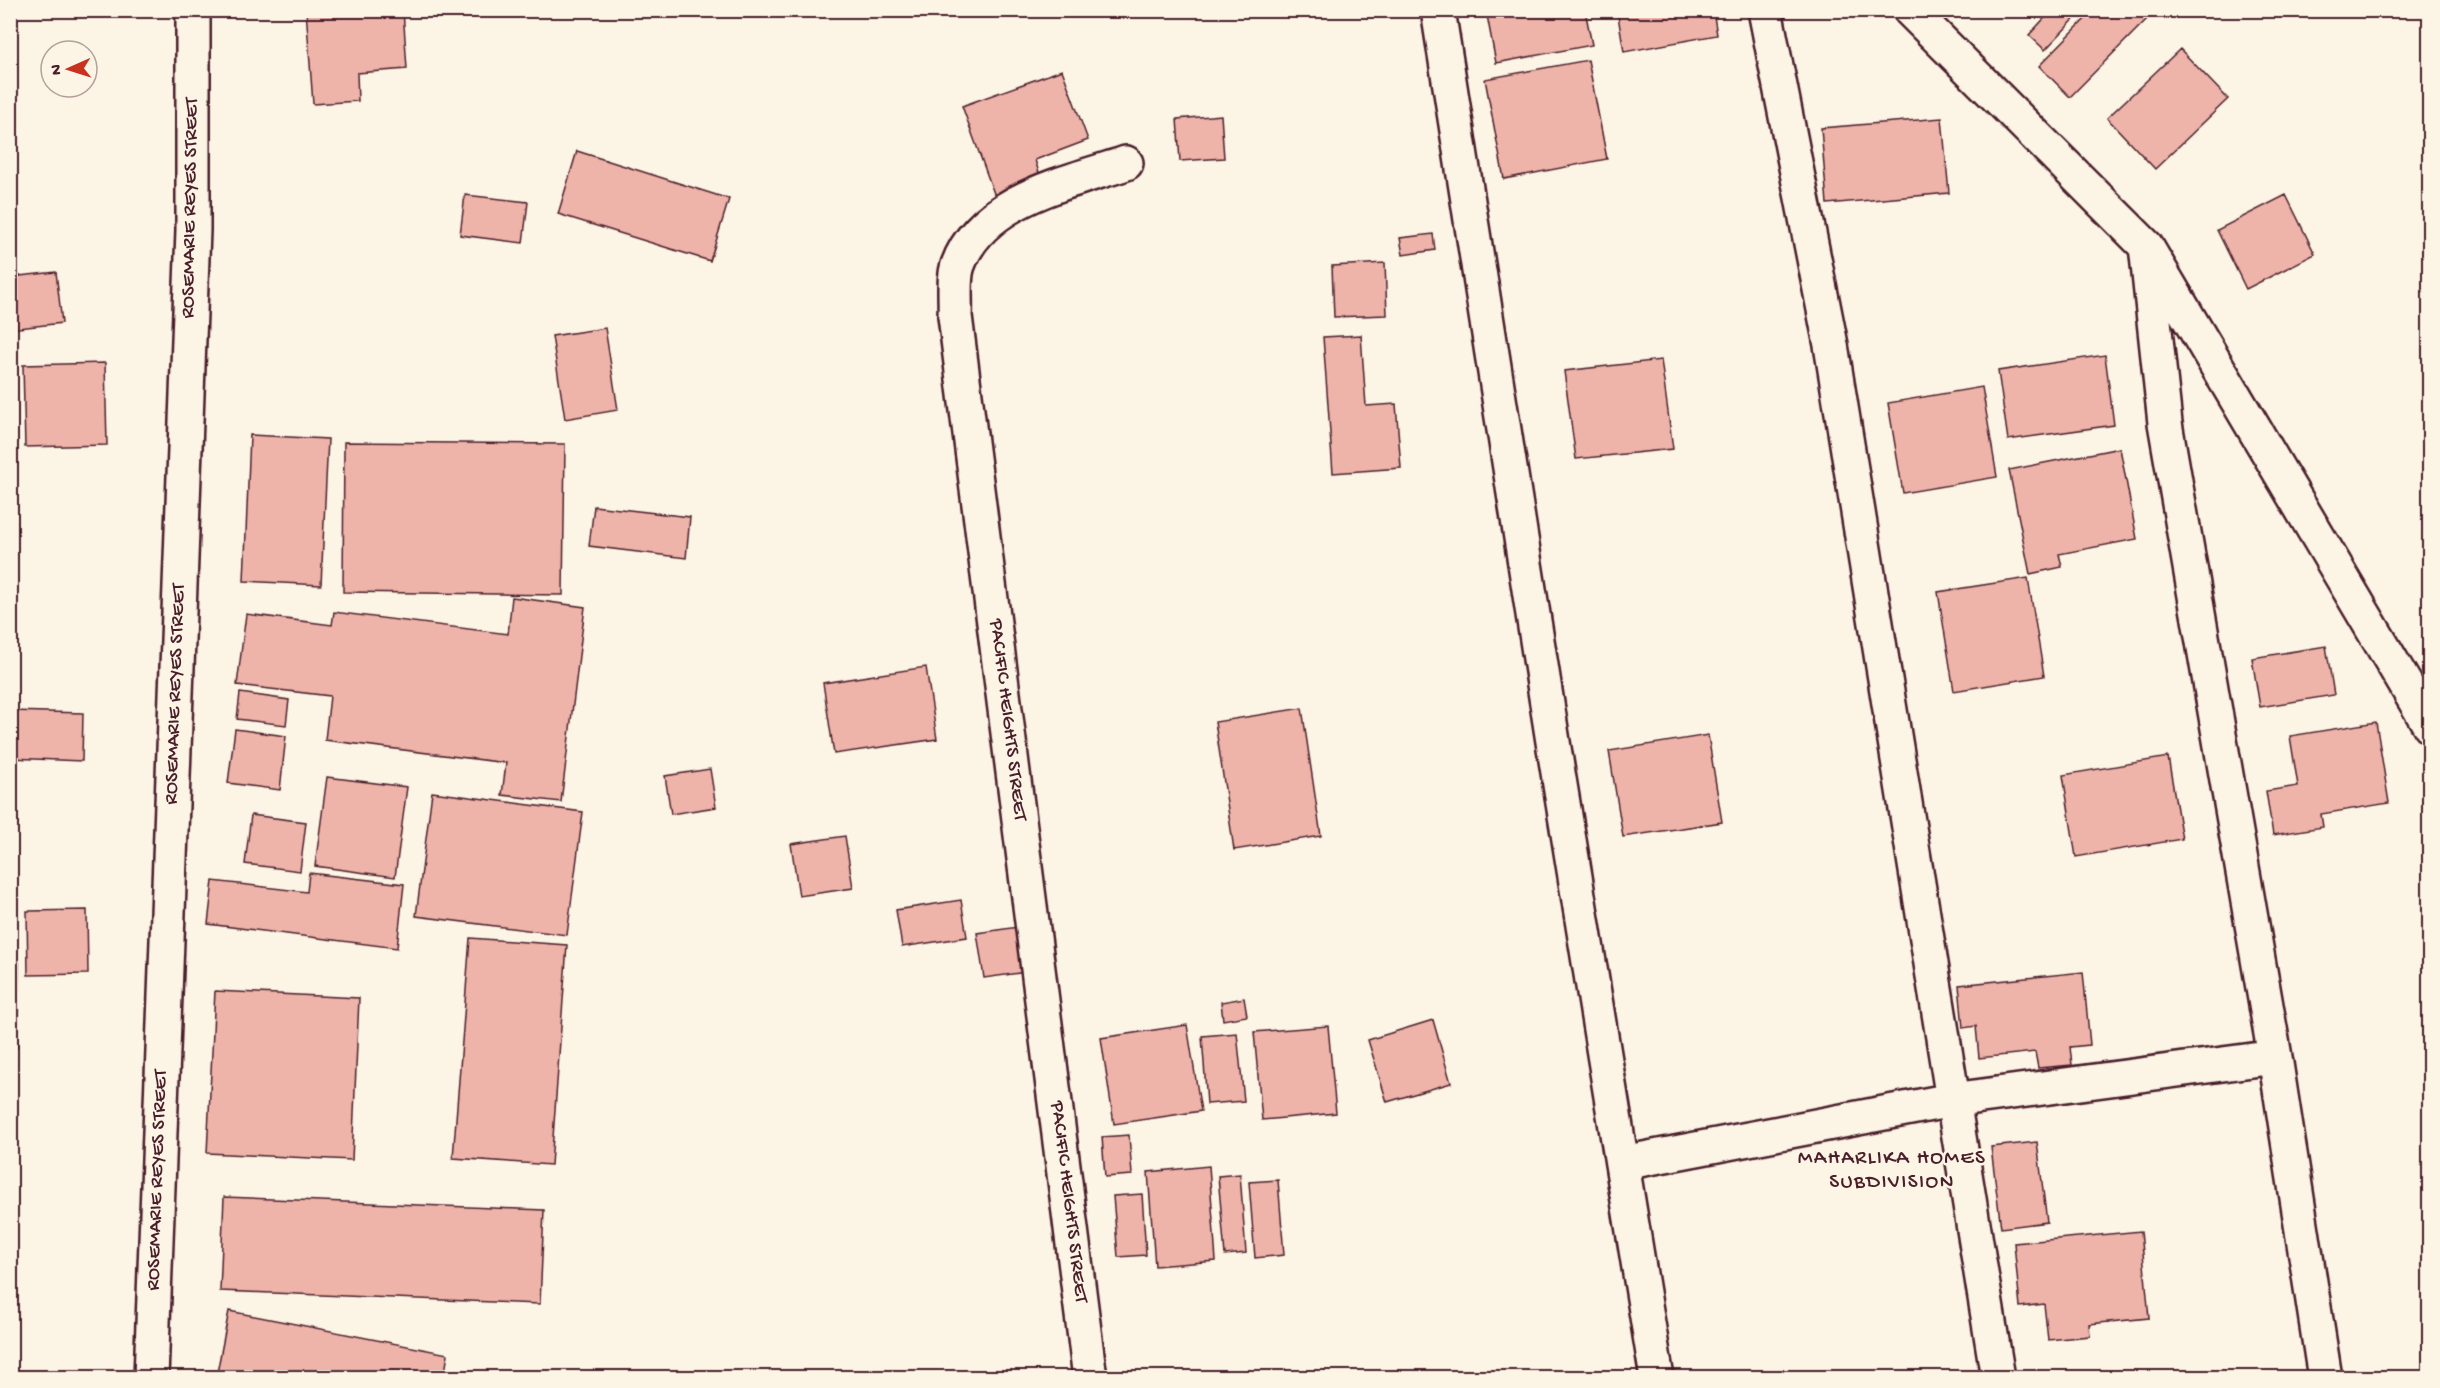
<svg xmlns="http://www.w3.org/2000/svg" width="2440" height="1388" font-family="'Gochi Hand',sans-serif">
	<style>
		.building { fill: #eeb3a9; stroke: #4a1f2b; stroke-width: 1.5 }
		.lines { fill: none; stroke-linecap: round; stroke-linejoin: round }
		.minor-casing { stroke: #4a1f2b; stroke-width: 38 }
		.minor { stroke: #fcf5e5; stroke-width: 33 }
		.labels { text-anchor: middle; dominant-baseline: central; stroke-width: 5; stroke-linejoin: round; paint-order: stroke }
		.street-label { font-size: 20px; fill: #4a1f2b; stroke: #fcf5e5 }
		.neighbourhood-label { font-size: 21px; letter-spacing: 1.5px; fill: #4a1f2b; stroke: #fcf5e5 }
	</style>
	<rect width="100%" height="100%" fill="#fcf5e5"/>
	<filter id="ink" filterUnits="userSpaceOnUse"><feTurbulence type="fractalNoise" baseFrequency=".0167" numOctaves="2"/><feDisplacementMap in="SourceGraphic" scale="12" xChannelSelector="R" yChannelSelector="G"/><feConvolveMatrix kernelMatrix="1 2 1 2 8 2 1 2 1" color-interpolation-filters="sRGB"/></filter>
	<g filter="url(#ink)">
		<path class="building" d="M 306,10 L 403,10 L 407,69 L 357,73 L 358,101 L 313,104 Z
			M 1486,10 L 1585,10 L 1592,45 L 1496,63 Z
			M 1617,10 L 1713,10 L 1717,35 L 1624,52 Z
			M 2052,10 L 2083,10 L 2045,50 L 2029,35 Z
			M 2094,10 L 2144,10 L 2150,16 L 2070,97 L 2039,66 Z
			M 2180,49 L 2228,99 L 2155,169 L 2107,118 Z
			M 1588,60 L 1607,159 L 1504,179 L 1485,79 Z
			M 1062,70 L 1088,140 L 1035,160 L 1042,182 L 996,199 L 962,106 Z
			M 1221,115 L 1224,158 L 1180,161 L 1177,119 Z
			M 1942,118 L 1949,193 L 1827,204 L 1821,128 Z
			M 577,151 L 729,199 L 710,261 L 558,214 Z
			M 465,195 L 528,202 L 523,243 L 460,235 Z
			M 2286,195 L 2315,254 L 2246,289 L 2217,230 Z
			M 1433,234 L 1435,250 L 1403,255 L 1400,238 Z
			M 1385,263 L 1387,315 L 1334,317 L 1332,266 Z
			M 56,272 L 62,323 L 10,329 L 10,277 Z
			M 605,328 L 618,410 L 565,419 L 552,336 Z
			M 1361,335 L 1366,406 L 1396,404 L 1401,468 L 1333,473 L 1323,337 Z
			M 2105,355 L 2114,425 L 2008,440 L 1998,371 Z
			M 1661,360 L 1673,449 L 1576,459 L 1564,371 Z
			M 105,363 L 107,445 L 25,447 L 23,365 Z
			M 1982,387 L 1997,477 L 1903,493 L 1888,403 Z
			M 250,435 L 328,439 L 321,585 L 244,581 Z
			M 344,442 L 565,444 L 563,595 L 343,592 Z
			M 2120,448 L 2137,539 L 2059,554 L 2062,567 L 2030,574 L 2009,470 Z
			M 594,506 L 690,517 L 686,558 L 589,546 Z
			M 2028,578 L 2044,676 L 1954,691 L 1938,592 Z
			M 512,597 L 585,607 L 561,802 L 502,795 L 506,763 L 325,740 L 330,696 L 237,685 L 246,614 L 332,625 L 334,612 L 508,634 Z
			M 2326,646 L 2334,695 L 2260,707 L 2252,658 Z
			M 926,667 L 937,739 L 834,754 L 823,683 Z
			M 240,693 L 289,700 L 286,725 L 237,719 Z
			M 1302,708 L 1321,836 L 1234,850 L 1215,722 Z
			M 10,711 L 83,713 L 82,761 L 10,758 Z
			M 2376,722 L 2389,803 L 2321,814 L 2323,827 L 2273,835 L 2266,791 L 2298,786 L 2290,736 Z
			M 235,729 L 286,736 L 280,790 L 228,783 Z
			M 1708,735 L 1722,822 L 1623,837 L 1609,751 Z
			M 2168,757 L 2182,839 L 2076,857 L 2063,775 Z
			M 710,769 L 716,807 L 671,814 L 665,776 Z
			M 327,777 L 407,787 L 395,877 L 315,866 Z
			M 432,792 L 583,812 L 567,935 L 416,916 Z
			M 251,815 L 306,822 L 300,871 L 245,864 Z
			M 845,836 L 853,888 L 799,896 L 791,844 Z
			M 309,873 L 404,884 L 397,948 L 208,924 L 213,881 L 307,892 Z
			M 961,900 L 967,937 L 902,947 L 896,910 Z
			M 87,910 L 88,974 L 28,975 L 27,911 Z
			M 1018,927 L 1026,972 L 984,978 L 977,933 Z
			M 470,938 L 567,945 L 551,1165 L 453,1158 Z
			M 10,962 L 19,962 L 17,1048 L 10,1048 Z
			M 2083,972 L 2090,1045 L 2070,1047 L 2072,1065 L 2038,1068 L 2035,1052 L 1979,1058 L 1976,1026 L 1963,1028 L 1959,985 Z
			M 215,991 L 359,998 L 352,1160 L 207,1153 Z
			M 1244,998 L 1247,1016 L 1223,1020 L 1221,1002 Z
			M 1433,1020 L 1451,1083 L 1387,1102 L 1368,1040 Z
			M 1187,1025 L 1201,1111 L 1114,1124 L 1101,1038 Z
			M 1328,1026 L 1336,1113 L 1262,1120 L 1254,1032 Z
			M 1237,1033 L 1244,1101 L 1207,1104 L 1202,1036 Z
			M 1129,1135 L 1132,1175 L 1105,1177 L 1102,1137 Z
			M 2037,1142 L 2047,1222 L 2001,1228 L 1991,1147 Z
			M 1209,1166 L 1216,1261 L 1155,1266 L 1148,1172 Z
			M 1240,1174 L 1246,1253 L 1225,1255 L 1218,1176 Z
			M 1278,1180 L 1284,1255 L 1255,1258 L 1249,1182 Z
			M 1142,1194 L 1146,1255 L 1118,1257 L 1113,1196 Z
			M 224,1197 L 544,1210 L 540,1304 L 220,1291 Z
			M 2141,1231 L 2149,1318 L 2089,1324 L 2090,1336 L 2048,1340 L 2044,1304 L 2020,1307 L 2014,1243 Z
			M 229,1311 L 448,1354 L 444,1378 L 216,1378 Z"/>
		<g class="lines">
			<g class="minor-casing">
				<path id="minor" d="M 1438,10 L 1554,748 L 1657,1378
					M 1765,10 L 1831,345 L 1998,1378
					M 1910,10 L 2146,246 L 2430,726
					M 2146,246 L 2165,423 L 2275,1057 L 2325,1378
					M 1623,1163 L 1952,1100 L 2275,1057
					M 151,1378 L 193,230 L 193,10
					M 1090,1378 L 955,316 C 956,300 953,279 958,265 C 982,199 1067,183 1126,163"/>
			</g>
			<use href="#minor" class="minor"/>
		</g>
	</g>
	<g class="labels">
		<g class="street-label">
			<text transform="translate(191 208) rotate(-89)">ROSEMARIE REYES STREET</text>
			<text transform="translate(176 694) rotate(-88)">ROSEMARIE REYES STREET</text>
			<text transform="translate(1007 720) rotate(83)">PACIFIC HEIGHTS STREET</text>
			<text transform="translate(158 1180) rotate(-88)">ROSEMARIE REYES STREET</text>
			<text transform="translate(1068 1202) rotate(83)">PACIFIC HEIGHTS STREET</text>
		</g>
		<g class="neighbourhood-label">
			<text x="1892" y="1159">MAHARLIKA HOMES<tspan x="1892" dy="24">SUBDIVISION</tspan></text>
		</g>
	</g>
	<rect width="2440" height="1388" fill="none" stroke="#fcf5e5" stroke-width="36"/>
	<rect x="18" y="18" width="2404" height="1352" fill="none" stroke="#4a1f2b" stroke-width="2" filter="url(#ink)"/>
	<g transform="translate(69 69) rotate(267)"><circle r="28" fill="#fcf5e5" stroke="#b59f9b" stroke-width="1.5"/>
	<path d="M0-4.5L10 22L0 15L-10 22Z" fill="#c8321e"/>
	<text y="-9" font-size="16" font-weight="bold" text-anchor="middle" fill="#4a1f2b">N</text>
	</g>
</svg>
